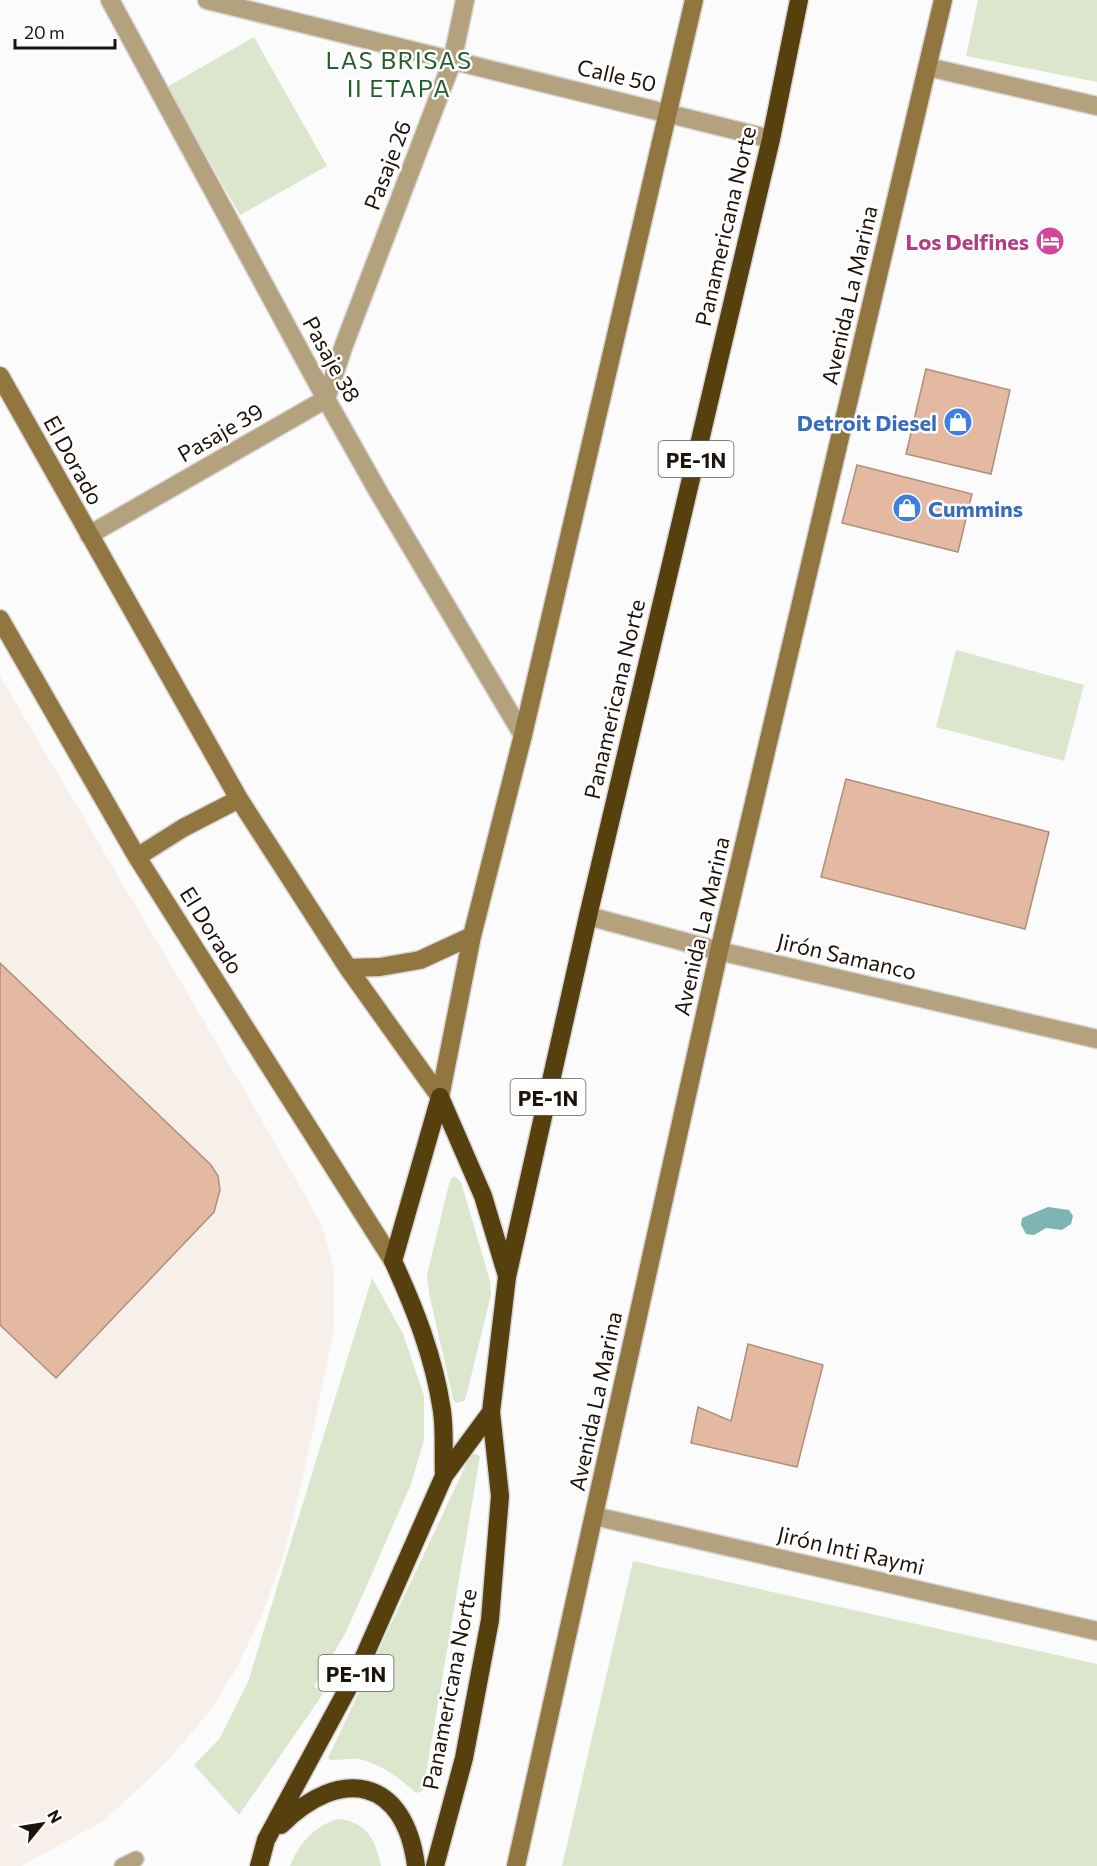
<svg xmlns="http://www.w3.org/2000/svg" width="1097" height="1866" font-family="Commissioner,sans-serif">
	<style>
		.built { fill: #f7efe9 }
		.green { fill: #dbe6cd }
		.water { fill: #7db5b5 }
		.building { fill: #e3baa1; stroke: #ae8f7b; stroke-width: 1.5 }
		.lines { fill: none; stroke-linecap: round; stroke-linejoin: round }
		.lane-casing { stroke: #d8d6d5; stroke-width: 18 }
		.street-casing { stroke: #d8d6d5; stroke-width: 21 }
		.secondary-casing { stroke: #d8d6d5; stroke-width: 21 }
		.highway-casing { stroke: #d8d6d5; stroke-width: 21 }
		.lane { stroke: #b4a27e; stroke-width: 15 }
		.street { stroke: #b4a27e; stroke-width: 18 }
		.secondary { stroke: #91763f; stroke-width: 18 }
		.highway { stroke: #56400e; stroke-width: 18 }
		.labels { text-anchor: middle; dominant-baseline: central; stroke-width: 5; stroke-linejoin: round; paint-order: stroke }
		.shield { fill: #fff; stroke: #625a54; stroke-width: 1.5 }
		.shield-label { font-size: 21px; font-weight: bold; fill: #1e130b }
		.street-label { font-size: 22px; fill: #1e130b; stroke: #fff }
		.hotel-label { font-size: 22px; font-weight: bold; fill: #b23c85; stroke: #fff; text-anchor: end }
		.shop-label { font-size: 22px; font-weight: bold; fill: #366cbe; stroke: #fff; text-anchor: end }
		.neighbourhood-label { font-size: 24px; letter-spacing: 1.5px; fill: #235d2b; stroke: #fff }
	</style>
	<rect width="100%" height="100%" fill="#fbfbfb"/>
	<path class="built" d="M 0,676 L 235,1074 L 321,1223 L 334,1269 L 334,1330 L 302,1482 L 283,1557 L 261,1617 L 235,1671 L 211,1709 L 173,1755 L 135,1792 L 103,1821 L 21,1866 L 0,1866 Z"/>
	<path class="green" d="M 978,0 L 1097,0 L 1097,82 L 966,56 Z
		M 254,37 L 327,166 L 240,215 L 167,87 Z
		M 956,650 L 1084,685 L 1064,761 L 936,727 Z
		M 455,1176 L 461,1182 L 490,1281 L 491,1295 L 466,1397 L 464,1401 L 456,1403 L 453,1399 L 429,1293 L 427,1275 L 449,1184 L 451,1179 Z
		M 372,1278 L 403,1334 L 424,1396 L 424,1440 L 411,1484 L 367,1585 L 345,1634 L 314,1686 L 323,1694 L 239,1815 L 194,1765 L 220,1738 L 248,1682 Z
		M 471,1454 L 477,1454 L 480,1457 L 479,1462 L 424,1785 L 423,1791 L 416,1793 C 401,1779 381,1764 359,1759 C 351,1758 340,1760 331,1760 L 328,1758 Z
		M 633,1561 L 1097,1664 L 1097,1866 L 562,1866 Z
		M 337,1819 C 366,1821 376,1840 381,1866 L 290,1866 C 300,1842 313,1828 337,1819 Z"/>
	<path class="water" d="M 1048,1207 L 1069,1210 L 1073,1216 L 1071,1224 L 1062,1230 L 1046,1228 L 1034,1235 L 1026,1234 L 1021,1225 L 1022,1218 Z"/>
	<path class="building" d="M 926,369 L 1010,390 L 991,474 L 906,454 Z
		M 857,465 L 972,494 L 958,552 L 842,523 Z
		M 846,779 L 1049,832 L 1025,929 L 821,877 Z
		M 0,963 L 211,1165 L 218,1176 L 220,1190 L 214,1212 L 56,1378 L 0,1325 Z
		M 748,1344 L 823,1365 L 797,1467 L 691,1443 L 698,1407 L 731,1421 Z"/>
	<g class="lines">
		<g class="lane-casing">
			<path id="lane" d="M 122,1866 L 136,1859"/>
		</g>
		<g class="street-casing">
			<path id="street" d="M 110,0 L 326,399 L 379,493 L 523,735
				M 207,0 L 771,139
				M 928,67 L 1097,106
				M 89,535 L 326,399 L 344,345 L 452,62 L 465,0
				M 588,916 L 719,951 L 1097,1039
				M 594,1516 L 1097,1631"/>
		</g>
		<g class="secondary-casing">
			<path id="secondary" d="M 0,376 L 239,799 L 348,968 L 440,1097
				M 0,619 L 137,857 L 393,1261
				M 137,857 L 183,828 L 239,799
				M 348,968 L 380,967 L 420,960 L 472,936
				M 440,1097 L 472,936 L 523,735 L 694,0
				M 516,1866 L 719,951 L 943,0"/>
		</g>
		<g class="highway-casing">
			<path id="highway" d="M 440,1097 L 393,1261 C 415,1309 434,1357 442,1411 C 445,1432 443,1454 444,1476
				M 440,1097 L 483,1196 L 507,1276
				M 281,1825 C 340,1766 405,1777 416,1866
				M 259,1866 L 266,1840 L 360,1666 L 444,1476 L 491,1412
				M 435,1866 L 464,1758 L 490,1620 L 500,1496 L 491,1412 L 507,1277 L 588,916 L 771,139 L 799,0"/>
		</g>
		<use href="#lane" class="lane"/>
		<use href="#street" class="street"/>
		<use href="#secondary" class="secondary"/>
		<use href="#highway" class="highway"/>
	</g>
	<defs>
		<g id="hotel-disc" transform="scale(1.5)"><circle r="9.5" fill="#d1479c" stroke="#fff"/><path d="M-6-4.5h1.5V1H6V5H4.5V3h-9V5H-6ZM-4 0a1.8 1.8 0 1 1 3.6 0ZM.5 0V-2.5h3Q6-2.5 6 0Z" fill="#fff"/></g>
		<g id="shop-disc" transform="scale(1.5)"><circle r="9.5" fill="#3f7fe0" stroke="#fff"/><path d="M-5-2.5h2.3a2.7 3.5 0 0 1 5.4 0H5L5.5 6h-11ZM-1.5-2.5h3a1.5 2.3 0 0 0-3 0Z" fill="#fff"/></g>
	</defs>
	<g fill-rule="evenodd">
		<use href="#hotel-disc" x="1050" y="241"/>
		<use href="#shop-disc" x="958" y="422"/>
		<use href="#shop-disc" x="907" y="508"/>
	</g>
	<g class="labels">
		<g class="shield">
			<rect x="658.5" y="441" width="75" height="36" rx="4.5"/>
			<rect x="510.5" y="1079" width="75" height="36" rx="4.5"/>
			<rect x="318.5" y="1655" width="75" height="36" rx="4.5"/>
		</g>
		<g class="shield-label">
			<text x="696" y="459">PE-1N</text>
			<text x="548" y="1097">PE-1N</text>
			<text x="356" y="1673">PE-1N</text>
		</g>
		<g class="street-label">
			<text transform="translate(617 75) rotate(13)">Calle 50</text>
			<text transform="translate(387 165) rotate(-69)">Pasaje 26</text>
			<text transform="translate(725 226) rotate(-77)">Panamericana Norte</text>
			<text transform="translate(849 295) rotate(-77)">Avenida La Marina</text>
			<text transform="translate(332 359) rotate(61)">Pasaje 38</text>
			<text transform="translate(220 432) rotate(-30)">Pasaje 39</text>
			<text transform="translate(74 460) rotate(61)">El Dorado</text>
			<text transform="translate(614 699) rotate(-77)">Panamericana Norte</text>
			<text transform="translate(701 926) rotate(-77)">Avenida La Marina</text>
			<text transform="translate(212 930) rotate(58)">El Dorado</text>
			<text transform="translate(847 956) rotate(13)">Jirón Samanco</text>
			<text transform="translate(595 1401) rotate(-78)">Avenida La Marina</text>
			<text transform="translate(851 1550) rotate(13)">Jirón Inti Raymi</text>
			<text transform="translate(449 1689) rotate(-79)">Panamericana Norte</text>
		</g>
		<g class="hotel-label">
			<text x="1029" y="241">Los Delfines</text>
		</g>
		<g class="shop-label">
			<text x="937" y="422">Detroit Diesel</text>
			<text x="928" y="508" text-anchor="start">Cummins</text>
		</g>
		<g class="neighbourhood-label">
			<text x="399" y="59">LAS BRISAS<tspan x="399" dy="28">II ETAPA</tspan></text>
		</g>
	</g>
	<g transform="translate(42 1824) rotate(60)" stroke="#ffffff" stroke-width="4.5" paint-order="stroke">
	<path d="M0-4.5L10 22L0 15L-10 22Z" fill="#1e130b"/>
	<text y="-9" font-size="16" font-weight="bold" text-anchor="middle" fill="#1e130b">N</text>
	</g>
	<path d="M15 39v9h100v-9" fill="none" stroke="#1e130b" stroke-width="3"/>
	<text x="24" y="39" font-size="18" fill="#1e130b" stroke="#ffffff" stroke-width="4.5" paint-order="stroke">20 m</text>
</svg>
